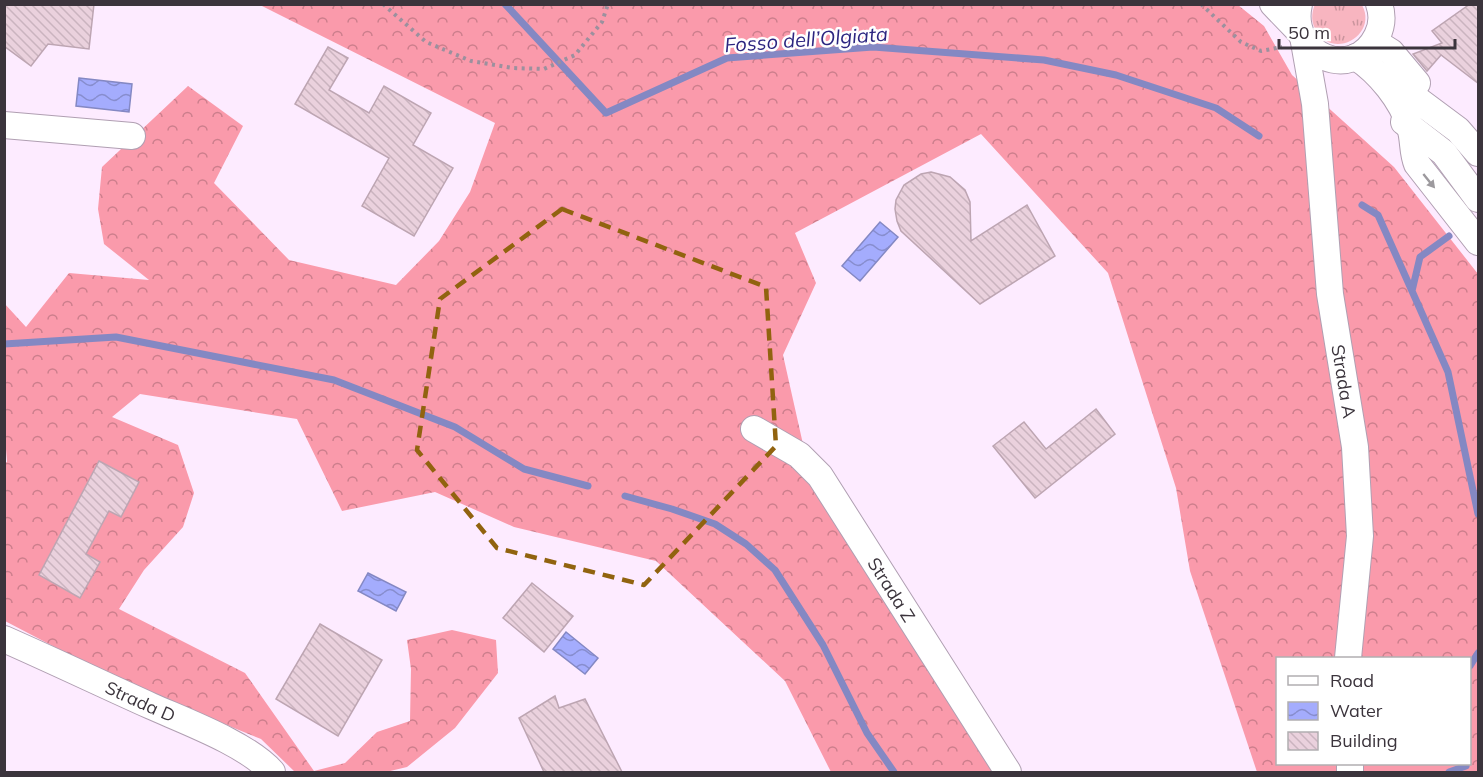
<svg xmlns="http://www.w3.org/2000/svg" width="1483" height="777" font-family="Mulish,sans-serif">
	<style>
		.grass { fill: url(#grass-tufts) }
		.forest { fill: url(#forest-crowns); fill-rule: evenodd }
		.water { fill: url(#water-waves); stroke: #8488c3; stroke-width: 1.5 }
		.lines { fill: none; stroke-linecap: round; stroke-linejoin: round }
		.stream { stroke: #8488c3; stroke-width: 7 }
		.building { fill: url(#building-back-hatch); stroke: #bda5b2; stroke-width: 1.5 }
		.street-casing { stroke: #b09fb2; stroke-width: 28 }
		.path { stroke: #9c909e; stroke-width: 4; stroke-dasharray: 3 4.5; stroke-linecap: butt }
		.street { stroke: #fff; stroke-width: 26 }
		.oneway { fill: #9d9a9e }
		.marked { fill: none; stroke: #91630f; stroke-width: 4.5; stroke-dasharray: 12 8; stroke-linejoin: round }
		.labels { text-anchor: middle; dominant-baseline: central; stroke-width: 5; stroke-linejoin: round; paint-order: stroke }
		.street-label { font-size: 18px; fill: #3b343c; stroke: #fff }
		.water-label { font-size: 20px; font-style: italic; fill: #2c2580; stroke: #fff }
	</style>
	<defs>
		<pattern id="grass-tufts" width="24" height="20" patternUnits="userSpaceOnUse" patternTransform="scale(1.5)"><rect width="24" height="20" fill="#f8b5c0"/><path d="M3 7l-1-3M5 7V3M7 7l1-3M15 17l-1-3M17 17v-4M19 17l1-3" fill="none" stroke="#ca949d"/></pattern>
		<pattern id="forest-crowns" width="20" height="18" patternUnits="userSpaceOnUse" patternTransform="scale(1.5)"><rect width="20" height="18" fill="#fa9aab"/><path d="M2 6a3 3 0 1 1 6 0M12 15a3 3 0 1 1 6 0" fill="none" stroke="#cc7e8c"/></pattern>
		<pattern id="water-waves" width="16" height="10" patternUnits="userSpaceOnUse" patternTransform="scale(1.5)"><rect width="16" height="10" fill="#a4acfd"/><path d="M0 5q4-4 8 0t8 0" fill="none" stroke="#878dce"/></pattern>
		<pattern id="building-back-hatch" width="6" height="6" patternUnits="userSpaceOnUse" patternTransform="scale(1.5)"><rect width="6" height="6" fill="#ead1dd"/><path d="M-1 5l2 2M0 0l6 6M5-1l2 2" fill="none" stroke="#cab4bf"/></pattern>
	</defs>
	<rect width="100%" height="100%" fill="#fdebff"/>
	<path class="grass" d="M 1315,4 L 1362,5 C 1378,34 1335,60 1317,32 C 1311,23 1311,14 1315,4 Z"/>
	<path class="forest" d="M 260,5 L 1238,5 L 1264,26 L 1292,75 L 1394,167 L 1478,274 L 1478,772 L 1257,772 L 1190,571 L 1176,488 L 1108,273 L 981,134 L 795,233 L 816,283 L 783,355 L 807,462 L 1004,772 L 831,772 L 785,681 L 656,561 L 514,527 L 435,492 L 342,511 L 297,419 L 140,394 L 112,417 L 178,445 L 194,493 L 183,527 L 144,570 L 119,609 L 245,673 L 314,771 L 345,763 L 377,732 L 410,721 L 411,669 L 407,640 L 452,630 L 496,640 L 498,673 L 455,728 L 407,767 L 386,772 L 295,772 L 261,739 L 158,697 L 93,667 L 5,621 L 4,463 L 7,462 L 4,423 L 4,303 L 26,327 L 69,273 L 149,280 L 104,244 L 98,209 L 102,167 L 188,86 L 243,126 L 214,183 L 289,260 L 396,285 L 439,241 L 470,192 L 495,123 ZM 1278,658 L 1470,658 L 1470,764 L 1278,764 Z"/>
	<path class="water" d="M 79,78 L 132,84 L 129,112 L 76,106 Z
		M 880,222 L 898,237 L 860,281 L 842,266 Z
		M 368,573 L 406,592 L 396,611 L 358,591 Z
		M 566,632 L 598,658 L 585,674 L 553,649 Z"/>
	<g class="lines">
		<path class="stream" d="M 505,4 L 606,113 L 727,58 L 873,47 L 1044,60 L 1116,75 L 1216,108 L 1259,136
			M 1362,205 L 1378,215 L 1412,291
			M 1449,236 L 1420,257 L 1412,291 L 1448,372 L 1478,514
			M 4,344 L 116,337 L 334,380 L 455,427 L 524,469 L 588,486
			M 625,496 L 672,509 L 715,524 L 746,544 L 775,570 L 823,645 L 867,733 L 894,772
			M 1470,666 L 1478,653
			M 1449,772 L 1466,766"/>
	</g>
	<path class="building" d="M 4,4 L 94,4 L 89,49 L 48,44 L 31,66 L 4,46 Z
		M 1470,4 L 1479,4 L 1479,84 L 1441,55 L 1427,71 L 1413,54 L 1442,43 L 1432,31 Z
		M 328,47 L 348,58 L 329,90 L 369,113 L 384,86 L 431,113 L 413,145 L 453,168 L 414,236 L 362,206 L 389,158 L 295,104 Z
		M 931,172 L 950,177 L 965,190 L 970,202 L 971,241 L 1027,205 L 1055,256 L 980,304 L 901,231 L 897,221 L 895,209 L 896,200 L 904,185 L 921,174 Z
		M 1096,409 L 1115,434 L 1035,498 L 993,446 L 1024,422 L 1046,449 Z
		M 99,461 L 139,482 L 121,517 L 109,511 L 86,554 L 100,562 L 80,598 L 39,575 Z
		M 532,583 L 573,616 L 544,652 L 503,618 Z
		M 320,624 L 382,660 L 338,736 L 276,699 Z
		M 555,696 L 559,708 L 585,699 L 622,772 L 544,772 L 519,718 Z"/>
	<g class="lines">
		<g class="street-casing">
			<g id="street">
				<path d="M 1273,4 L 1298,30"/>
				<path d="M 1299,4 C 1287,56 1354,83 1377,36 C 1382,26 1383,15 1379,4"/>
				<path id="s1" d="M 1304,42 L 1315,104 L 1330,294 L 1355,447 L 1360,536 L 1348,658"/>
				<path d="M 1375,42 L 1391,52 L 1417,83"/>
				<path d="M 1356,57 C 1379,72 1402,100 1410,127 C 1414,139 1412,152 1417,164 L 1478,242"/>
				<path d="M 1394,74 L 1407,92 L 1458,130 L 1478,153"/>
				<path d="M 1404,122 L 1444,153 L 1478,199"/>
				<path d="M 4,125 L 132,136"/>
				<path id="s2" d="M 754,429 L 799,455 L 820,476 L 1008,772"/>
				<path id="s3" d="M 4,639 C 54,661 102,684 151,706 C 187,722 247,744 272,772"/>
				<path d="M 1350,764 L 1350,772"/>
			</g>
		</g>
		<path class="path" d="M 383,4 L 426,42 L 471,61 L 513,68 L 544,69 L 575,55 L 602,22 L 608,4
			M 1201,4 L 1241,42 L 1261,51 L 1282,47"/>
		<use href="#street" class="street"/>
	</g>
	<defs><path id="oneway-solid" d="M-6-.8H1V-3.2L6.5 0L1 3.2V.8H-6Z" transform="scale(1.5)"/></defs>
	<use class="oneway" href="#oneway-solid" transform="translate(1429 181) rotate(51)"/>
	<path class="marked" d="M 562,209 L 766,287 L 776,446 L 644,585 L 497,548 L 417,450 L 440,299 Z"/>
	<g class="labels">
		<g class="street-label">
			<text stroke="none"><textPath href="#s1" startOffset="342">Strada A</textPath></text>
			<text stroke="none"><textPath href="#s2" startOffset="216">Strada Z</textPath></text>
			<text stroke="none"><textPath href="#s3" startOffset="150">Strada D</textPath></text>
		</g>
		<g class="water-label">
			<text transform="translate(806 39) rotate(-4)">Fosso dell’Olgiata</text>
		</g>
	</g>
	<rect width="1483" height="777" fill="none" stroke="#3b343c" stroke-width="12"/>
	<rect x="1276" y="657" width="195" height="108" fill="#ffffff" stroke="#b1aeb1" stroke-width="1.5"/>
	<rect x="1288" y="676" width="30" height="9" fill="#ffffff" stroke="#b1aeb1" stroke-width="1.5"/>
	<text x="1330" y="687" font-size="18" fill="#3b343c">Road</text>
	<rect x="1288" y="702" width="30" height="18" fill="url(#water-waves)" stroke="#b1aeb1" stroke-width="1.5"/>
	<text x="1330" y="717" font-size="18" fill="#3b343c">Water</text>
	<rect x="1288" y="732" width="30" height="18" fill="url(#building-back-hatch)" stroke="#b1aeb1" stroke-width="1.5"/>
	<text x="1330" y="747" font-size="18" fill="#3b343c">Building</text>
	<path d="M1279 39v9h176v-9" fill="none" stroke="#3b343c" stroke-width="3"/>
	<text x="1288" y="39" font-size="18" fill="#3b343c" stroke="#ffffff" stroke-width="4.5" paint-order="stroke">50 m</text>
</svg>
